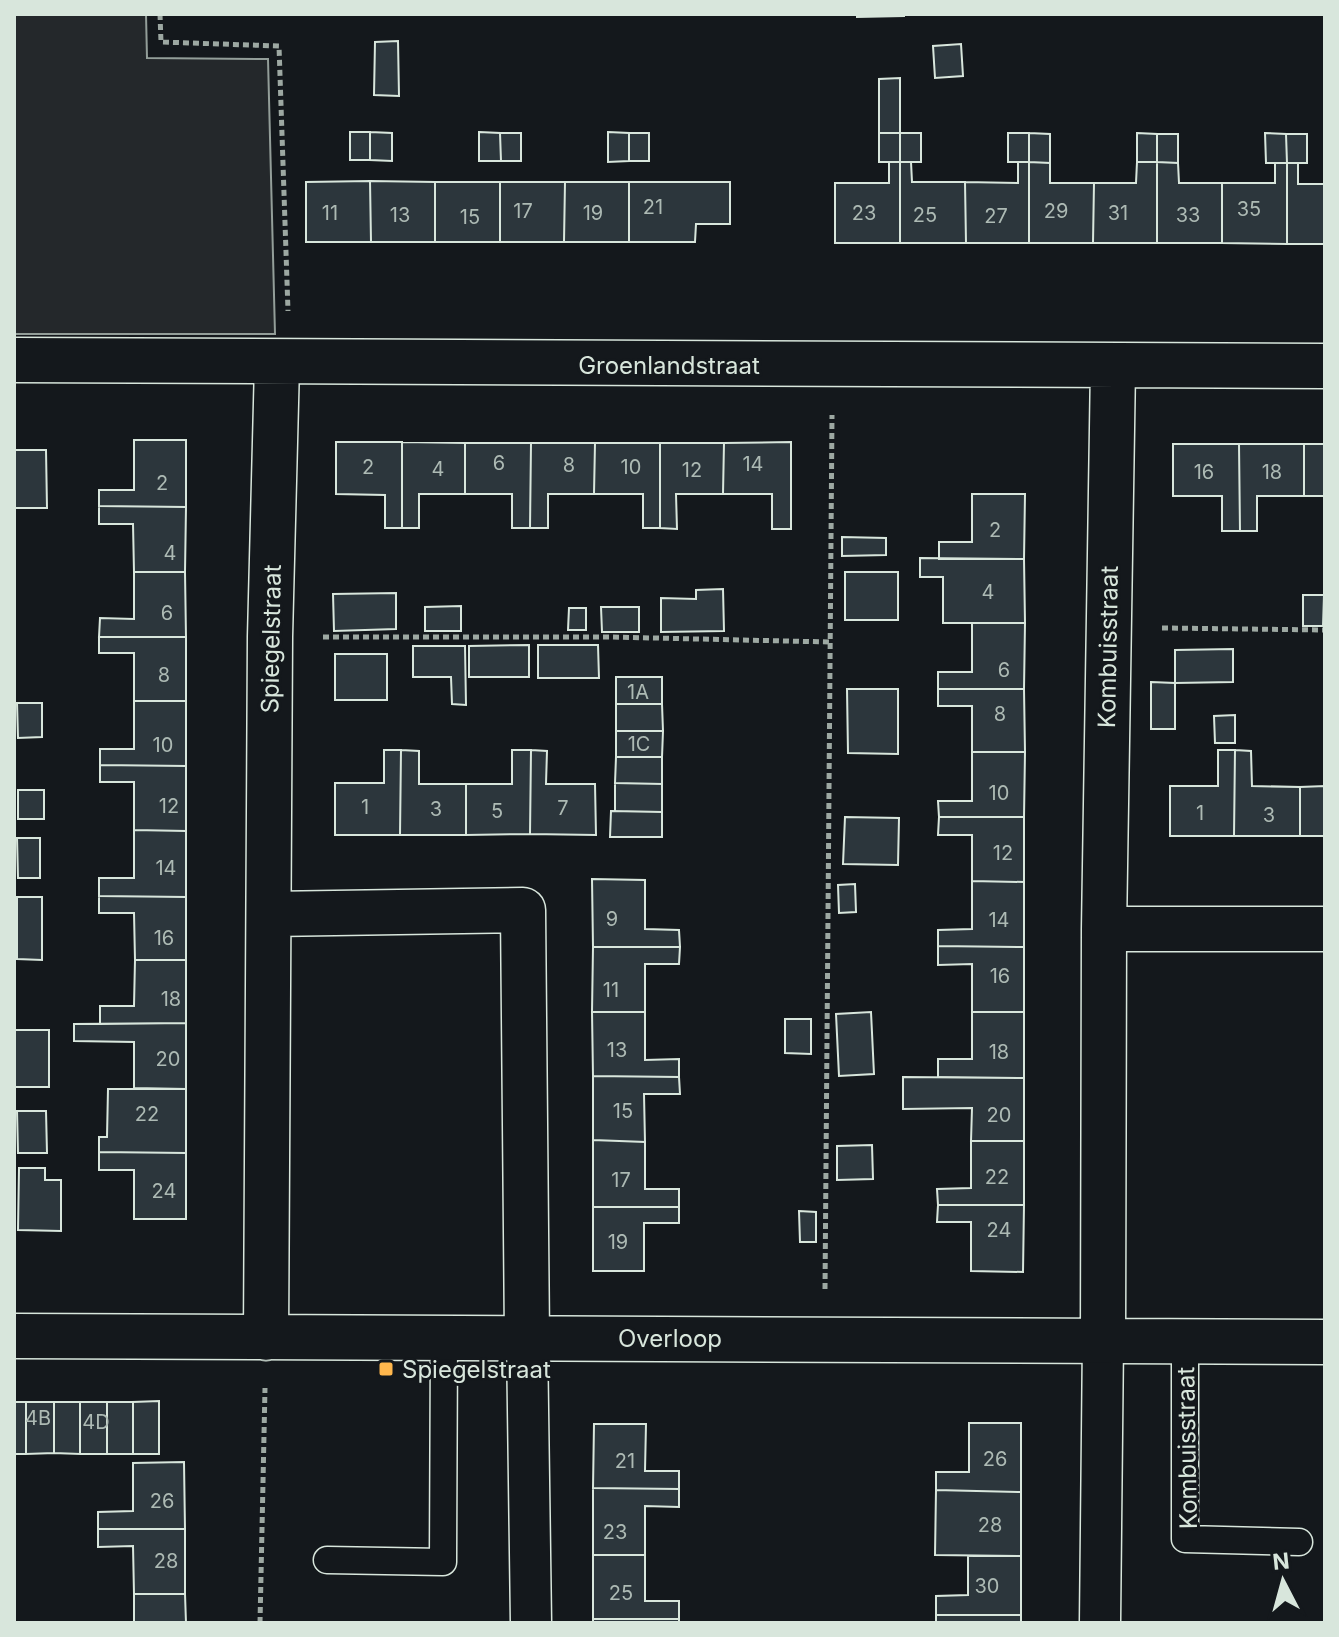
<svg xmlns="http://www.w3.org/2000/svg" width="1339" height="1637" font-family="Inter,sans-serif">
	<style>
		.parking { fill: #24282b; stroke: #939e99; stroke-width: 2 }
		.building { fill: #2c363c; stroke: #d8e6dc; stroke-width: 2 }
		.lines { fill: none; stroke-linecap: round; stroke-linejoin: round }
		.service-casing { stroke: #d8e6dc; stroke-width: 29 }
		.pedestrian-casing { stroke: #d8e6dc; stroke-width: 43 }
		.minor-casing { stroke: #d8e6dc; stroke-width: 47 }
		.path { stroke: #9da8a2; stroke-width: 5; stroke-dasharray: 6 4; stroke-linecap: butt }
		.service { stroke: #14181c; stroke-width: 26 }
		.pedestrian { stroke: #14181c; stroke-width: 40 }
		.minor { stroke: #14181c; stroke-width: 44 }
		.poi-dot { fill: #ffb74d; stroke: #14181c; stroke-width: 3 }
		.labels { text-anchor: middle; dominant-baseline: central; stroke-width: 6; stroke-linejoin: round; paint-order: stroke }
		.number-label { font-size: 20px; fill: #adbab4 }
		.street-label { font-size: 24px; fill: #d8e6dc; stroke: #14181c }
		.poi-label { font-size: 24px; fill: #d8e6dc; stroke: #14181c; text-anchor: start }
	</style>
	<rect width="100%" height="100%" fill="#14181c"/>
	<path class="parking" d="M 14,14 L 146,14 L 147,58 L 268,59 L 275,334 L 14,334 Z"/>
	<path class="building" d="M 857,14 L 904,14 L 904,16 L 857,17 Z
		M 398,41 L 399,96 L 374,95 L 375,42 Z
		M 961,44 L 963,76 L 935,78 L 933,46 Z
		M 900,78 L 900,133 L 879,133 L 879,79 Z
		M 350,132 L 370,132 L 370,160 L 350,160 Z
		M 370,132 L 392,133 L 392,161 L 370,160 Z
		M 479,132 L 500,133 L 501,161 L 479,161 Z
		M 608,132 L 629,133 L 629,161 L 608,162 Z
		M 500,133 L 521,133 L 521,161 L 501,161 Z
		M 629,133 L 649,133 L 649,161 L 629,161 Z
		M 879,133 L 900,133 L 900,162 L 879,162 Z
		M 900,133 L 921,133 L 921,162 L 900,162 Z
		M 1008,133 L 1029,133 L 1029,162 L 1008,162 Z
		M 1029,133 L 1050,134 L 1050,163 L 1029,162 Z
		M 1137,133 L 1157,134 L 1157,162 L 1137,162 Z
		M 1265,133 L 1286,134 L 1287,163 L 1266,163 Z
		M 1157,134 L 1178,134 L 1178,163 L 1157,162 Z
		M 1286,134 L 1307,134 L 1307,163 L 1287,163 Z
		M 889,162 L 900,162 L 900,243 L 835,243 L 835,183 L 889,183 Z
		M 900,162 L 911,162 L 912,182 L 965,182 L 966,243 L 900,243 Z
		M 1018,162 L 1029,162 L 1029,243 L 966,243 L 965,182 L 1018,183 Z
		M 1029,162 L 1050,163 L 1050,183 L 1094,183 L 1093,243 L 1029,243 Z
		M 1137,162 L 1157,162 L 1157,243 L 1093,243 L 1094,183 L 1136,183 Z
		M 1157,162 L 1178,163 L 1179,183 L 1222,183 L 1222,243 L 1157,243 Z
		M 1275,163 L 1287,163 L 1287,244 L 1222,243 L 1222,183 L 1275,183 Z
		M 1287,163 L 1298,163 L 1298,184 L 1325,184 L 1325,244 L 1287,244 Z
		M 370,181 L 371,242 L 306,242 L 306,182 Z
		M 370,181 L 435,182 L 435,242 L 371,242 Z
		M 435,182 L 500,182 L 500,242 L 435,242 Z
		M 500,182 L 565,182 L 564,242 L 500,242 Z
		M 565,182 L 629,182 L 629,242 L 564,242 Z
		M 629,182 L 730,182 L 730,224 L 696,224 L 695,242 L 629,242 Z
		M 134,440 L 186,440 L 186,507 L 99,506 L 99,490 L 134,490 Z
		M 336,442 L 402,442 L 402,528 L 385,528 L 385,495 L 336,494 Z
		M 402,442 L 465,443 L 465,494 L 419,494 L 419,528 L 402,528 Z
		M 791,442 L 791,529 L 772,529 L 772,494 L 723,494 L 724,443 Z
		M 465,443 L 531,443 L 530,528 L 512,528 L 512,494 L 465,494 Z
		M 531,443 L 595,443 L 594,494 L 548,494 L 548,528 L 530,528 Z
		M 595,443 L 660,443 L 660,528 L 643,528 L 643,494 L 594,494 Z
		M 660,443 L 724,443 L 723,494 L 676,494 L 677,529 L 660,528 Z
		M 1173,444 L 1239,444 L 1240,531 L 1222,531 L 1222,496 L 1173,496 Z
		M 1239,444 L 1304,444 L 1304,496 L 1257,496 L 1257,531 L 1240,531 Z
		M 1304,444 L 1325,444 L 1325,496 L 1304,496 Z
		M 14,450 L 46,450 L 47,508 L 15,508 Z
		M 972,494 L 1025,494 L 1024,559 L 939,559 L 939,542 L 972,542 Z
		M 99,506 L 186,507 L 185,572 L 134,572 L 133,524 L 99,524 Z
		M 842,537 L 886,538 L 886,555 L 842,556 Z
		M 920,558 L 1024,559 L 1025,623 L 943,623 L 943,577 L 920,577 Z
		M 134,572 L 185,572 L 186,637 L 99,637 L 100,618 L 134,619 Z
		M 845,572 L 898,572 L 898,620 L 845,620 Z
		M 723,589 L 724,631 L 661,632 L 661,598 L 696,599 L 696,590 Z
		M 396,593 L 396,629 L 334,631 L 333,594 Z
		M 1303,595 L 1324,595 L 1323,626 L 1303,626 Z
		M 461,606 L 461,631 L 425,631 L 425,607 Z
		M 601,607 L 639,607 L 639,632 L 602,632 Z
		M 569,608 L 586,608 L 586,630 L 568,630 Z
		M 972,623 L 1025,623 L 1024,689 L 938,689 L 938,672 L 972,672 Z
		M 99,637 L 186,637 L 186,701 L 134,701 L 134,653 L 99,653 Z
		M 529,645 L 529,677 L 469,677 L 469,646 Z
		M 538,645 L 598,645 L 599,678 L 538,678 Z
		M 413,646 L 465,646 L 466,705 L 452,704 L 451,677 L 413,677 Z
		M 1233,649 L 1233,682 L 1175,683 L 1175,650 Z
		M 335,654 L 387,654 L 387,700 L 335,700 Z
		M 616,677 L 662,677 L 662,704 L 616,704 Z
		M 1151,682 L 1175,683 L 1175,729 L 1151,729 Z
		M 847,689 L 898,689 L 898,754 L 848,753 Z
		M 938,689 L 1024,689 L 1025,752 L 972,752 L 972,706 L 938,706 Z
		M 134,701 L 186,701 L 186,766 L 100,765 L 100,749 L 134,749 Z
		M 17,703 L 42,703 L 42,737 L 18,738 Z
		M 616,704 L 662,704 L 663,731 L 616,731 Z
		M 1235,715 L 1235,743 L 1215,743 L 1214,716 Z
		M 616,731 L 663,731 L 662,757 L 616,757 Z
		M 384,750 L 401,750 L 400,835 L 335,835 L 335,783 L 384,783 Z
		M 401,750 L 419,751 L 419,784 L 466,784 L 466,835 L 400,835 Z
		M 512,750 L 531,750 L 530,834 L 466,835 L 466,784 L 512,784 Z
		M 531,750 L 547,751 L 546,784 L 595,784 L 596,835 L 530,834 Z
		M 1218,750 L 1235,750 L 1234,836 L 1170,836 L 1170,786 L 1218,786 Z
		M 1235,750 L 1251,751 L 1252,786 L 1300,787 L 1300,836 L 1234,836 Z
		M 972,752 L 1025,752 L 1024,817 L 939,817 L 938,801 L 972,801 Z
		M 616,757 L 662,757 L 662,784 L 615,783 Z
		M 100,765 L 186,766 L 186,831 L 134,830 L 134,782 L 100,782 Z
		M 615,783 L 662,784 L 662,812 L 615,811 Z
		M 1325,786 L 1325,836 L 1300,836 L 1300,787 Z
		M 18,790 L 44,790 L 44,819 L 18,819 Z
		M 611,811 L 662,812 L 662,837 L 610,837 Z
		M 845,817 L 899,818 L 898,865 L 843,864 Z
		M 939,817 L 1024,817 L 1024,882 L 972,881 L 972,835 L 938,835 Z
		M 134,830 L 186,831 L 186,897 L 99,896 L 99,878 L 134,878 Z
		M 17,838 L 40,838 L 40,878 L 18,878 Z
		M 592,879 L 645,880 L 645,929 L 679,930 L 680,947 L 593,947 Z
		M 972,881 L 1024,882 L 1024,947 L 938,946 L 938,930 L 972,929 Z
		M 855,884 L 856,912 L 839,913 L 838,885 Z
		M 99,896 L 186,897 L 186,960 L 135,960 L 134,913 L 99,913 Z
		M 17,897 L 42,897 L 42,960 L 17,959 Z
		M 938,946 L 1024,947 L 1024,1012 L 972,1012 L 972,964 L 938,965 Z
		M 593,947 L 680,947 L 679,964 L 645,964 L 645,1012 L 592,1012 Z
		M 135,960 L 186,960 L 186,1023 L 100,1024 L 100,1006 L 134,1006 Z
		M 592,1012 L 645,1012 L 645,1060 L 679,1059 L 679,1077 L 593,1076 Z
		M 871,1012 L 874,1074 L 839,1076 L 836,1014 Z
		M 972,1012 L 1024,1012 L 1024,1078 L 938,1077 L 938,1059 L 972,1059 Z
		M 785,1019 L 811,1019 L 811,1054 L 785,1053 Z
		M 186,1023 L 186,1089 L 134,1088 L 134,1042 L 74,1041 L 74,1024 Z
		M 14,1030 L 49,1030 L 49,1087 L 14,1087 Z
		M 593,1076 L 679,1077 L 680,1094 L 644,1094 L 645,1142 L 593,1140 Z
		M 903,1077 L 1024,1078 L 1024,1141 L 971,1141 L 972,1108 L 903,1109 Z
		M 108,1089 L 186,1089 L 186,1153 L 99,1152 L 99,1137 L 107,1137 Z
		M 17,1111 L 46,1111 L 47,1153 L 18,1153 Z
		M 593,1140 L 645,1142 L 645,1189 L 679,1189 L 679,1207 L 593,1207 Z
		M 971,1141 L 1024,1141 L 1024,1205 L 938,1205 L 937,1189 L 971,1188 Z
		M 872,1145 L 873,1179 L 837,1180 L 837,1146 Z
		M 99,1152 L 186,1153 L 186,1219 L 134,1219 L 134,1170 L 99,1170 Z
		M 19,1168 L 45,1168 L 45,1180 L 61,1180 L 61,1231 L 18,1230 Z
		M 938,1205 L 1024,1205 L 1023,1272 L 971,1271 L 971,1222 L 937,1222 Z
		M 593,1207 L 679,1207 L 679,1223 L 644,1223 L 644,1271 L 593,1271 Z
		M 799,1211 L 816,1212 L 816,1242 L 800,1242 Z
		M 159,1401 L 159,1454 L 133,1454 L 133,1402 Z
		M 14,1402 L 26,1402 L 26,1454 L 14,1454 Z
		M 26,1402 L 54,1402 L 54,1453 L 26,1454 Z
		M 54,1402 L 80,1402 L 80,1454 L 54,1453 Z
		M 80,1402 L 107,1402 L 107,1454 L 80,1454 Z
		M 107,1402 L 133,1402 L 133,1454 L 107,1454 Z
		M 969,1423 L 1021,1423 L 1021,1492 L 936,1490 L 936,1472 L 969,1472 Z
		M 594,1424 L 646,1424 L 645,1471 L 679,1471 L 679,1489 L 593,1488 Z
		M 184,1462 L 185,1529 L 98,1529 L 98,1512 L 133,1511 L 133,1463 Z
		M 593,1488 L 679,1489 L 679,1507 L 645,1506 L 645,1555 L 593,1555 Z
		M 936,1490 L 1021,1492 L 1021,1556 L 935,1555 Z
		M 98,1529 L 185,1529 L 185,1594 L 134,1594 L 133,1546 L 98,1547 Z
		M 593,1555 L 645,1555 L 645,1601 L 679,1601 L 679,1619 L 593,1619 Z
		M 968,1556 L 1021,1556 L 1021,1615 L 936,1615 L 936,1596 L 968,1595 Z
		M 134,1594 L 185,1594 L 186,1623 L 134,1623 Z
		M 936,1615 L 1021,1615 L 1021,1623 L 936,1623 Z
		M 593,1619 L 679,1619 L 679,1623 L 593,1623 Z"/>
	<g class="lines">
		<g class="service-casing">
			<path id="service" d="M 1185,1341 L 1185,1539 L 1299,1542
				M 327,1560 L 443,1562 L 444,1337"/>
		</g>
		<g class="pedestrian-casing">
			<path id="pedestrian" d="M 527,1338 L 531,1623
				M 1100,1623 L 1103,1339"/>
		</g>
		<g class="minor-casing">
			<path id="minor" d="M 14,360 L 1325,366
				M 271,914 L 523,910 L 527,1338
				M 1104,929 L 1325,929
				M 14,1336 L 1325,1342
				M 266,1338 L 270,637 L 277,364
				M 1103,1339 L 1104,929 L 1113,366"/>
		</g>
		<path class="path" d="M 160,14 L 161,42 L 279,46 L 288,311
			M 1162,628 L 1325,630
			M 323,637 L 610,637 L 830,642
			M 825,1289 L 832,415
			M 260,1623 L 265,1388"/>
		<use href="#service" class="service"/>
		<use href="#pedestrian" class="pedestrian"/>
		<use href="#minor" class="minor"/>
	</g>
	<rect class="poi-dot" x="378" y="1361" width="16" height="16" rx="4"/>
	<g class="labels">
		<g class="number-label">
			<text x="653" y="207">21</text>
			<text x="1249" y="209">35</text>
			<text x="523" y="211">17</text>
			<text x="1056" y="211">29</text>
			<text x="330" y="213">11</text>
			<text x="593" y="213">19</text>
			<text x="864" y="213">23</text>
			<text x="1118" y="213">31</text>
			<text x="400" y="215">13</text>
			<text x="925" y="215">25</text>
			<text x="1188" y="215">33</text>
			<text x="996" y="216">27</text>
			<text x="470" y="217">15</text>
			<text x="499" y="463">6</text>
			<text x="753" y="464">14</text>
			<text x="569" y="465">8</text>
			<text x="368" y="467">2</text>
			<text x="631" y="467">10</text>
			<text x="438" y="469">4</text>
			<text x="692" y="470">12</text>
			<text x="1204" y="472">16</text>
			<text x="1272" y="472">18</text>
			<text x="162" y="483">2</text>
			<text x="995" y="530">2</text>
			<text x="170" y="553">4</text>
			<text x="988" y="592">4</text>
			<text x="167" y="613">6</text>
			<text x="1004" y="670">6</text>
			<text x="164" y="675">8</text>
			<text x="638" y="692">1A</text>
			<text x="1000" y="714">8</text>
			<text x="639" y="744">1C</text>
			<text x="163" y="745">10</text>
			<text x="999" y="793">10</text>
			<text x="169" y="806">12</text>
			<text x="365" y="807">1</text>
			<text x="563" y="808">7</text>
			<text x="436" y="809">3</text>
			<text x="497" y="811">5</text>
			<text x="1200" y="813">1</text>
			<text x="1269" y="815">3</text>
			<text x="1003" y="853">12</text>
			<text x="166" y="868">14</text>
			<text x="612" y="919">9</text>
			<text x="999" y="920">14</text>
			<text x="164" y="938">16</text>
			<text x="1000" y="976">16</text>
			<text x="611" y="990">11</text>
			<text x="171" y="999">18</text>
			<text x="617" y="1050">13</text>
			<text x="999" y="1052">18</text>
			<text x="168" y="1059">20</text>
			<text x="623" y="1111">15</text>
			<text x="147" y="1114">22</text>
			<text x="999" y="1115">20</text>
			<text x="997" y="1177">22</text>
			<text x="621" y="1180">17</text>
			<text x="164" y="1191">24</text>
			<text x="999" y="1230">24</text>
			<text x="618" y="1242">19</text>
			<text x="38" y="1418">4B</text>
			<text x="96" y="1422">4D</text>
			<text x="995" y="1459">26</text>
			<text x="625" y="1461">21</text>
			<text x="162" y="1501">26</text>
			<text x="990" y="1525">28</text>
			<text x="615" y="1532">23</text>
			<text x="166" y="1561">28</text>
			<text x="987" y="1586">30</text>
			<text x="621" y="1593">25</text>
		</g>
		<g class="street-label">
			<text x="669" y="365">Groenlandstraat</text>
			<text transform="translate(271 639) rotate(-89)">Spiegelstraat</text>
			<text transform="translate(1108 647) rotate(-89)">Kombuisstraat</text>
			<text x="670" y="1338">Overloop</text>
			<text transform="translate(1187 1448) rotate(-91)">Kombuisstraat</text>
		</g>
		<g class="poi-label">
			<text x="402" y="1369">Spiegelstraat</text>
		</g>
	</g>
	<rect width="1339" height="1637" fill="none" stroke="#d8e6dc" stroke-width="32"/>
	<g transform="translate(1283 1581) rotate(354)" stroke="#14181c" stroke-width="6" paint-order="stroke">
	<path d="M0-6L14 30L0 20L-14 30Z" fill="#d8e6dc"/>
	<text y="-12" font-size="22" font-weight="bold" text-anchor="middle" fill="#d8e6dc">N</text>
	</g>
</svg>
